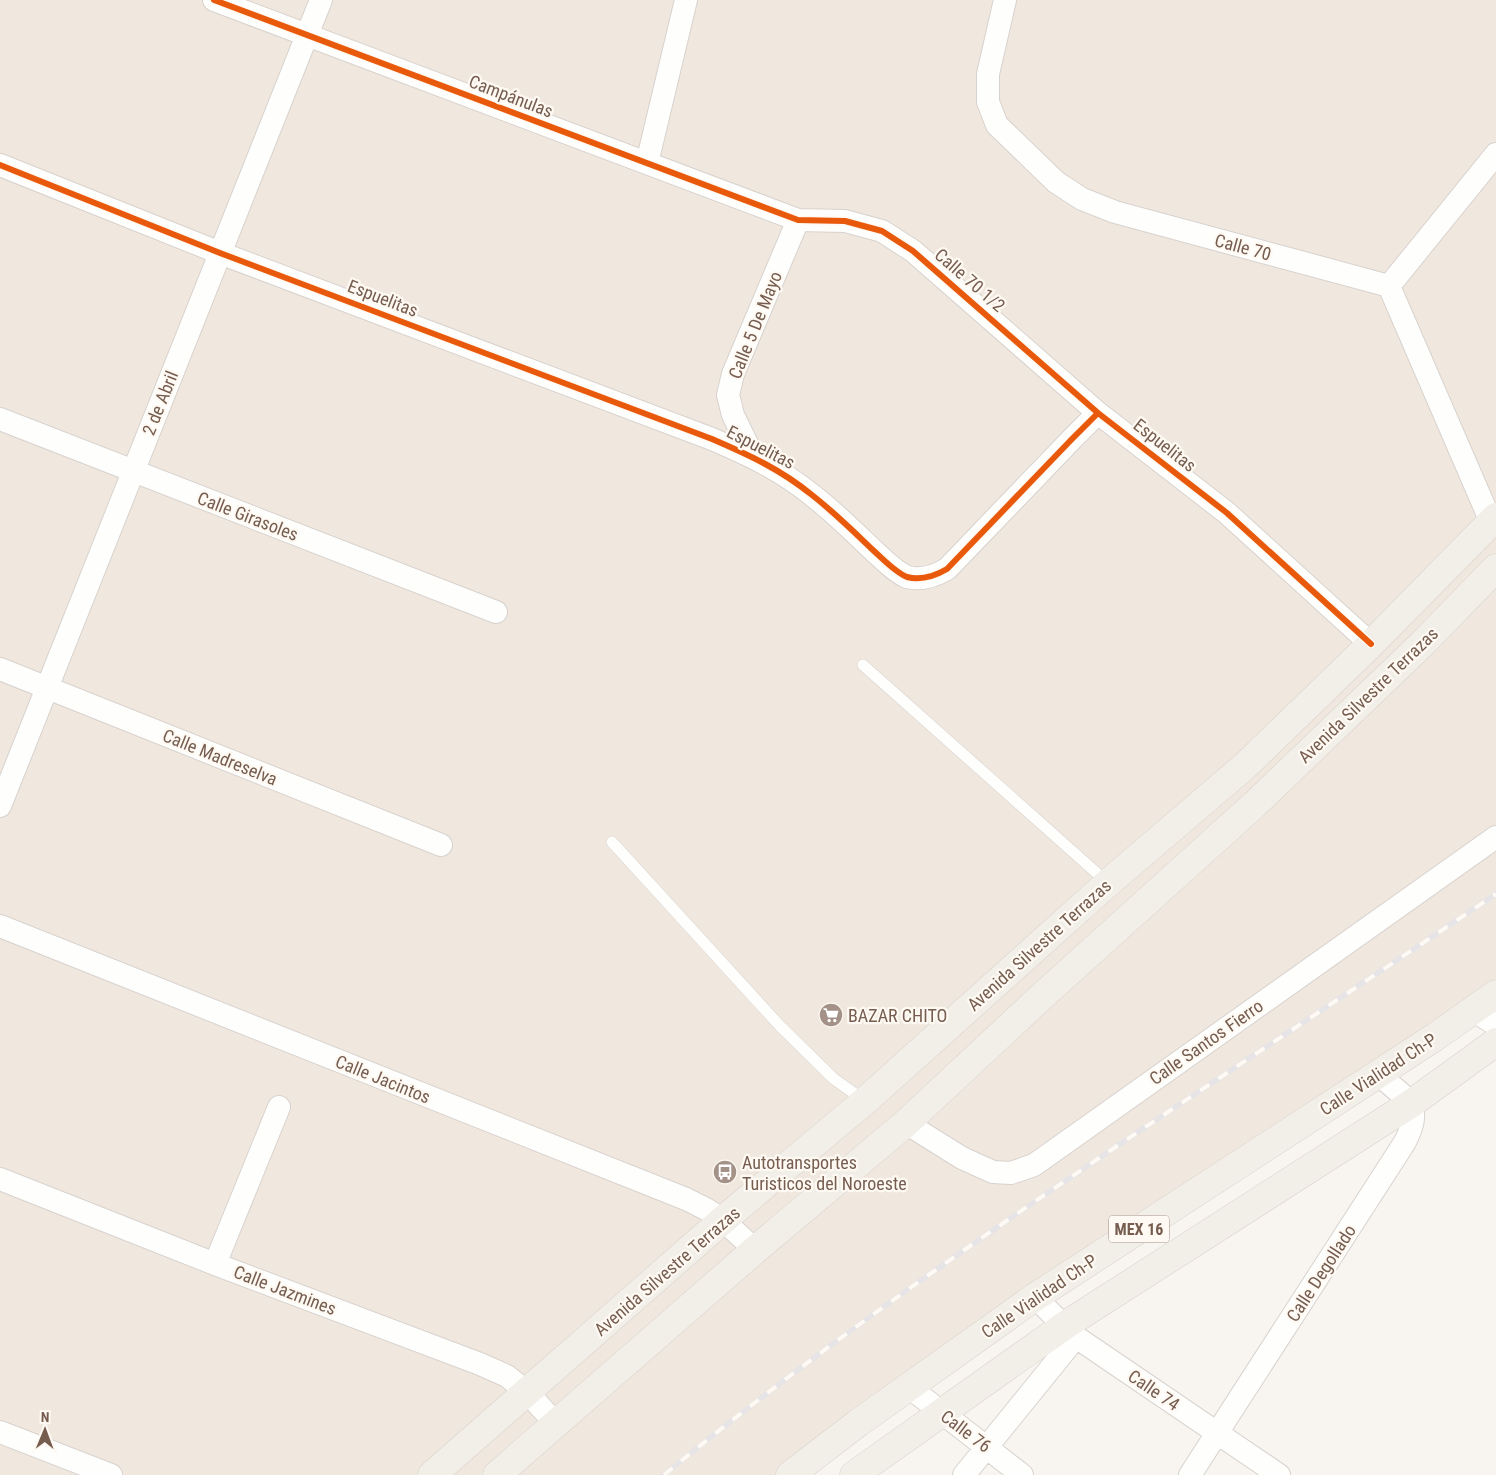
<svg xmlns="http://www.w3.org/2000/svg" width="1496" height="1475" font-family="'Roboto Condensed',sans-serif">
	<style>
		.residential { fill: #f0e8de }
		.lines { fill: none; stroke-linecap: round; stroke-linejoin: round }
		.lane-casing { stroke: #d8d2ce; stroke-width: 12 }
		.street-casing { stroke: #d8d2ce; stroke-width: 24 }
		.primary-casing { stroke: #d9d1cc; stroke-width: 29 }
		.lane { stroke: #fefefd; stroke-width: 11 }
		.street { stroke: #fefefd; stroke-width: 22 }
		.primary { stroke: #f2eee8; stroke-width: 28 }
		.rail-casing { stroke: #e6e4e6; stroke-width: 5.5 }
		.rail { stroke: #fefaf3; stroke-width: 4; stroke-dasharray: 11; stroke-linecap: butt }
		.cycleway-casing { stroke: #fefaf3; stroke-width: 9 }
		.cycleway { stroke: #e8590c; stroke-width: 6 }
		.labels { text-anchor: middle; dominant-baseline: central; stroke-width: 4.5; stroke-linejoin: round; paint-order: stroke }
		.shield { fill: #fefaf3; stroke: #9f8c81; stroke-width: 1 }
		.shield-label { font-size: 16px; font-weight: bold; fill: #765d50 }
		.street-label { font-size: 18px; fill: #765d50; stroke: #fefaf3 }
		.poi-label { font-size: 18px; fill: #765d50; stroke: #fefaf3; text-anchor: start }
	</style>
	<rect width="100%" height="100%" fill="#f8f5f0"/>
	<path class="residential" d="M 0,0 L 1496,0 L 1496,994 L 790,1475 L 0,1475 Z"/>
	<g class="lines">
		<g class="lane-casing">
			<path id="lane" d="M 863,665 L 1108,883
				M 612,842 L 780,1026 L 834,1079 L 865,1101"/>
		</g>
		<g class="street-casing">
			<path id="street" d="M 214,0 L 798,220 L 845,221 L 882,231 L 913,251 L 1098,413 L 1227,513 L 1371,644
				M 1005,0 L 988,74 L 988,102 L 997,125 L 1056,182 L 1082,199 L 1115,212 L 1389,286
				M 647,163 L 686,0
				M 0,165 L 220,253 L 712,439 C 749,455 780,469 812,495 C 834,512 854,532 874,551 C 884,560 895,572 907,577 C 922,581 935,576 947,569 L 1071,440 L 1098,413
				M 1389,286 L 1491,522
				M 1389,286 L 1496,154
				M 0,419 L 496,612
				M 754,458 L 733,415 L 728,395 L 733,374 L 798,220
				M 0,669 L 441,845
				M 0,806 L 321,0
				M 0,926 L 686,1199 L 706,1209 L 723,1220 L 755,1250
				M 1473,1010 L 1496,1025
				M 906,1123 L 962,1158 L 993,1172 L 1011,1173 L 1034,1165 L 1496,837
				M 0,1179 L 215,1264 L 480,1364 L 507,1376 L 527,1392 L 556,1424
				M 215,1264 L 279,1107
				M 1035,1297 L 1064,1326 L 1076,1337 L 1279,1475
				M 909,1387 L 1022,1475
				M 0,1432 L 111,1475
				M 964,1475 L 1076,1337
				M 1190,1475 L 1405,1142 C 1412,1127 1415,1121 1412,1103 L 1378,1074"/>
		</g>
		<g class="primary-casing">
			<path id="primary" d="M 432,1475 L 723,1220 L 865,1101 L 1108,883 L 1246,765 L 1371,644 L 1496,517
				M 497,1475 L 755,1250 L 906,1123 L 1040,998 L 1255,804 L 1423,643 L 1496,568
				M 790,1475 L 858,1423 L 1035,1297 L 1435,1037 L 1496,994
				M 854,1475 L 1064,1326 L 1412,1103 L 1496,1042"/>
		</g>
		<use href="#lane" class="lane"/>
		<use href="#street" class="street"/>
		<use href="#primary" class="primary"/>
		<g class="rail-casing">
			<path id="rail" d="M 664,1475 C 823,1344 994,1228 1165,1114 C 1275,1041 1386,968 1496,894"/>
		</g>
		<use href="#rail" class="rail"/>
		<g class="cycleway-casing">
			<path id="cycleway" d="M 214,0 L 798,220 L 845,221 L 882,231 L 913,251 L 1098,413 L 1227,513 L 1371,644
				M 0,165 L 220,253 L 712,439 C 749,455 780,469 812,495 C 834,512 854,532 874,551 C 884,560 895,572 907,577 C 922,581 935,576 947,569 L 1071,440 L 1098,413"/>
		</g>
		<use href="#cycleway" class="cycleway"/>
	</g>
	<defs>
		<g id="supermarket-disc" transform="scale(1.25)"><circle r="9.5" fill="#a49288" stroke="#fefaf3"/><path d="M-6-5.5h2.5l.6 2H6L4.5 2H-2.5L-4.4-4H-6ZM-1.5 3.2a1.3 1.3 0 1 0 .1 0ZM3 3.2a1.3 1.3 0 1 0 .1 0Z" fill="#fff"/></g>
		<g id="bus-disc" transform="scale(1.25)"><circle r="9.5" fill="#a49288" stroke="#fefaf3"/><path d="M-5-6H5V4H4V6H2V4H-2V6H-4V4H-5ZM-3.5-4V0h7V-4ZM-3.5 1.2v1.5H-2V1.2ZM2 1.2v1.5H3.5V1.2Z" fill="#fff"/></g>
	</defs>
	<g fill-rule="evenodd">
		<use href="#supermarket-disc" x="831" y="1015"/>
		<use href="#bus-disc" x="725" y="1172"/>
	</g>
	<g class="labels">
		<rect class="shield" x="1109" y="1215.5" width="60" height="27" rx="4"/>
		<g class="shield-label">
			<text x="1139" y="1229">MEX 16</text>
		</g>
		<g class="street-label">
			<text transform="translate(511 96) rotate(21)">Campánulas</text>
			<text transform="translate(1243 247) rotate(15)">Calle 70</text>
			<text transform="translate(970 280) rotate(41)">Calle 70 1/2</text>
			<text transform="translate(383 298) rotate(21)">Espuelitas</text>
			<text transform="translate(755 325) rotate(-68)">Calle 5 De Mayo</text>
			<text transform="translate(160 403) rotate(-68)">2 de Abril</text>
			<text transform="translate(1165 445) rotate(38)">Espuelitas</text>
			<text transform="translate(761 447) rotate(27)">Espuelitas</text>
			<text transform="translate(248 516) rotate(21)">Calle Girasoles</text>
			<text transform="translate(1368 695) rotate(-44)">Avenida Silvestre Terrazas</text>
			<text transform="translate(220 757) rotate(22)">Calle Madreselva</text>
			<text transform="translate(1039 945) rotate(-42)">Avenida Silvestre Terrazas</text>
			<text transform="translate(1206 1042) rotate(-35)">Calle Santos Fierro</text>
			<text transform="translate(1378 1074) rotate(-33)">Calle Vialidad Ch-P</text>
			<text transform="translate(383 1079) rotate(22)">Calle Jacintos</text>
			<text transform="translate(667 1271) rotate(-41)">Avenida Silvestre Terrazas</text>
			<text transform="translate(1321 1273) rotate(-57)">Calle Degollado</text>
			<text transform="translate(285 1290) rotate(21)">Calle Jazmines</text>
			<text transform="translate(1039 1296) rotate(-34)">Calle Vialidad Ch-P</text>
			<text transform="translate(1154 1390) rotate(34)">Calle 74</text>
			<text transform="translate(966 1431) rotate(37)">Calle 76</text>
		</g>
		<g class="poi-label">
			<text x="848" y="1015">BAZAR CHITO</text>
			<text x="742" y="1162">Autotransportes<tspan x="742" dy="21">Turisticos del Noroeste</tspan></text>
		</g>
	</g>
	<g transform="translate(45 1430) rotate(1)" stroke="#fefaf3" stroke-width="4" paint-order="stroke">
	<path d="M0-4L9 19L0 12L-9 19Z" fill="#765d50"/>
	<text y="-8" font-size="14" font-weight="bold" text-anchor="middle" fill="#765d50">N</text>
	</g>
</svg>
